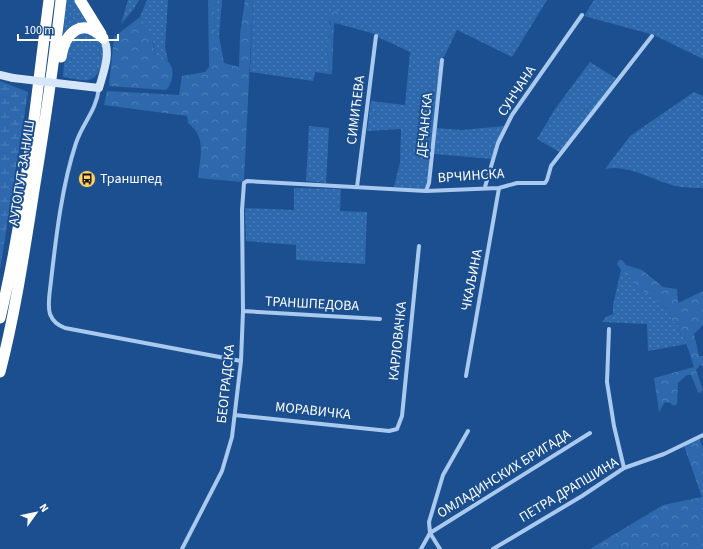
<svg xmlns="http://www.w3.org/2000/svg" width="703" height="549" font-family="'Source Sans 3',sans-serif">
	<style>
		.grass { fill: url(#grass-dots) }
		.forest { fill: url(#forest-crowns) }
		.wetland { fill: url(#wetland-marsh) }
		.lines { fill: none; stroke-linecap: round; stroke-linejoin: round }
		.street { stroke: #a9c9ee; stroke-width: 4 }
		.secondary { stroke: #d6e6fa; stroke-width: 8 }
		.highway { stroke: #fff; stroke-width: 11 }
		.secondary-bridge { stroke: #d6e6fa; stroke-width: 8 }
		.labels { text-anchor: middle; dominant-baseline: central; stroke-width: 4; stroke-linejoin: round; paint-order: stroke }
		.street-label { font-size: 14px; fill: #fff; stroke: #1b4f8f }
		.poi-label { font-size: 14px; fill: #fff; stroke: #1b4f8f; text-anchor: start }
	</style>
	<defs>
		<pattern id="grass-dots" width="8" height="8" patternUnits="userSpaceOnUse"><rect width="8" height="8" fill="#2e69ad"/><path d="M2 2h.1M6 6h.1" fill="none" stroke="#4d80b9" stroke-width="1.8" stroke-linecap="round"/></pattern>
		<pattern id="forest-crowns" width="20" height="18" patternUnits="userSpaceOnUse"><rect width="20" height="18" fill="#2e69ad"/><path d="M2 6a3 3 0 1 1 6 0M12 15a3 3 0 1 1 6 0" fill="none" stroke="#4d80b9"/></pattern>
		<pattern id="wetland-marsh" width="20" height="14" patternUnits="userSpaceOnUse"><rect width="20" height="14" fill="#2e69ad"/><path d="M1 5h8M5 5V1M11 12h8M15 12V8" fill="none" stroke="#4d80b9"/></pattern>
	</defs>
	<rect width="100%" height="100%" fill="#1b4f8f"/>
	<path class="grass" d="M 66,0 L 77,0 L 95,27 C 79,24 75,22 63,34 Z
		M 128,0 L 139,0 L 133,10 L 121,24 Z
		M 147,0 L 168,0 L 165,47 L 168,61 L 155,57 L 154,44 L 140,17 Z
		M 217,0 L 222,0 L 219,36 L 214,32 L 215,6 Z
		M 253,0 L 547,0 L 512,57 L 457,30 L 444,57 L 442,57 L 437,92 L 417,112 L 426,117 L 435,114 L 433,129 L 422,135 L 420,143 C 432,155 431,175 425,189 L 394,187 L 400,162 L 401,129 L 367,131 L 371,101 L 405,105 L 410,52 L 378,37 L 378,35 L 339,24 L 342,19 L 329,21 L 332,31 C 321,45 331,58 329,74 L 315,72 L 313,81 L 250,72 Z
		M 594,0 L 703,0 L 703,59 L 654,35 L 584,16 Z
		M 86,32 L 97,36 L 103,45 C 104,56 102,78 88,80 C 81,81 71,78 63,77 C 65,56 63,40 86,32 Z
		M 590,62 L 617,79 L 561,153 L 537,139 L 555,109 Z
		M 694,92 L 703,96 L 703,188 C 693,188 681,188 672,185 C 650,179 627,164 605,169 L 630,136 Z
		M 309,126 L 329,128 L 326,183 L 306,181 Z
		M 504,126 L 492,159 L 434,154 L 437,128 L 462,130 Z
		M 294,188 L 341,189 L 340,211 L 367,212 L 365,264 L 296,260 L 296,245 L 246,241 L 245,208 L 294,210 Z
		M 621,270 L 633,280 L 637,288 L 655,298 L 659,304 L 670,310 L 672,321 L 677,322 L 681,336 L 684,336 L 687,344 L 648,351 L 647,324 L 602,322 L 606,317 L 613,314 L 613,305 Z"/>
	<path class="forest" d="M 208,0 L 217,0 L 215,6 L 214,32 L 219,36 L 224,63 L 239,67 L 240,34 L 245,0 L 253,0 L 244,180 L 241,182 L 198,178 C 200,157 207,137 188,123 L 187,116 L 104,105 L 107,91 L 179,95 L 182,76 L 205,72 L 209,67 Z
		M 334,11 L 338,12 L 342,19 L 339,24 L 334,23 L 332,74 L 329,74 C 331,56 321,46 332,31 L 329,16 Z
		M 140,17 C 150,30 154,40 155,57 C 159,58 164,59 167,61 C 176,68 173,83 166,90 L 109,86 L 114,37 Z
		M 433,91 L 437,92 L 435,114 L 426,117 L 420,115 L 416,106 L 425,96 Z
		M 430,128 L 433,129 L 430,163 L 425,164 L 423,161 L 422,152 L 424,149 L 420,144 L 422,135 Z
		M 619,260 L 622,260 L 626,265 L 642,270 L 663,287 L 677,289 L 678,303 L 703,291 L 703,325 L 694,334 L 699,356 L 703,356 L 703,366 L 700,365 L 696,370 L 703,390 L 701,393 L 698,392 L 691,375 L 687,375 L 678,383 L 677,404 L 674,406 L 670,403 L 665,402 L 659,412 L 654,378 L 694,367 L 684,336 L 681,336 L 677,322 L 672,321 L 670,310 L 659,304 L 655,298 L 637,288 L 633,280 L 621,270 L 617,264 Z
		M 699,438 L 703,448 L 703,549 L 590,549 L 663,505 L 702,497 L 684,446 Z"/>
	<path class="wetland" d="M 0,81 L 28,92 L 0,270 Z"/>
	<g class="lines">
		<path class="street" d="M 99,88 C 96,112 83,122 76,143 C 62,185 56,237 51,281 C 50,291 47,305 50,314 C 53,322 58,325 65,328 L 241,361
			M 357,187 L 376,36
			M 485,187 L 498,143 L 512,115 L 582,15
			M 426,191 L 429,183 L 442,60
			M 243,311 L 380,319
			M 609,329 L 607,382 L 614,426 L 624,468
			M 466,376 L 499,188
			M 235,415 L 389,431 L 397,429 L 402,416 L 419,246
			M 182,549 L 222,471 L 232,437 L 241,361 L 243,311 L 242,210 L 244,183 L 247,181 L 426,191 L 499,188 L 517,183 L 545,183 L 547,180 L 551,166 L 652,36
			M 421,549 L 430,533 L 590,433
			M 440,549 L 430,533 L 429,522 L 443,475 L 468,431
			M 493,549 L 582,496 L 624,468 L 664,454 L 703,435"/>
		<path class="secondary" d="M 0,75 L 13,78
			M 73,85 L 99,88 C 103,73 112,52 103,38"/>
		<path class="highway" d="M 80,0 L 101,34
			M 61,57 C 65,33 82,16 103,38
			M 0,318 C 25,214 35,106 49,0
			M 0,372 C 16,310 25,247 35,184 C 45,123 54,62 61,0"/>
		<path class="secondary-bridge" d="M 13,78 L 73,85"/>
	</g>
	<defs>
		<g id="bus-disc" transform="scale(0.9)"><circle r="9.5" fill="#ffd166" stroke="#1b4f8f"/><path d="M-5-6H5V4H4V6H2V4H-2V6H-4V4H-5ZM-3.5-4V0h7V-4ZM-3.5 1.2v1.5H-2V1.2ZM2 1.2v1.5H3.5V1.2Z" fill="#111"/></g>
	</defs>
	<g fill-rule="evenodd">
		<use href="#bus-disc" x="87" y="179"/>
	</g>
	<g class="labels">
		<g class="street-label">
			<text transform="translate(517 91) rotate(-57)">СУНЧАНА</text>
			<text transform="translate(356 110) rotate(-83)">СИМИЋЕВА</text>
			<text transform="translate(425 125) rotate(-84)">ДЕЧАНСКА</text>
			<text transform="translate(22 173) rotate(-81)">АУТОПУТ ЗА НИШ</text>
			<text transform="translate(471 176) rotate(-4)">ВРЧИНСКА</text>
			<text transform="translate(472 280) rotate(-79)">ЧКАЉИНА</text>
			<text transform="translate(312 304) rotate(3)">ТРАНШПЕДОВА</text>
			<text transform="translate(398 341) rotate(-84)">КАРЛОВАЧКА</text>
			<text transform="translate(226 384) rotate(-84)">БЕОГРАДСКА</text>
			<text transform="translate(313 411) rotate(6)">МОРАВИЧКА</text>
			<text transform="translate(504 474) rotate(-32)">ОМЛАДИНСКИХ БРИГАДА</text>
			<text transform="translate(569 490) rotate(-31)">ПЕТРА ДРАПШИНА</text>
		</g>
		<g class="poi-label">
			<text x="100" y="179">Траншпед</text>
		</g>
	</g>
	<g transform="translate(36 513) rotate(57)" stroke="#1b4f8f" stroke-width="3" paint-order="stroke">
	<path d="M0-3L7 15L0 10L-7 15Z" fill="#ffffff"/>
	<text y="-6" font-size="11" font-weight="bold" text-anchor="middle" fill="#ffffff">N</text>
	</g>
	<path d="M18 34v6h100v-6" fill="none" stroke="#ffffff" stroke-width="2"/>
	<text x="24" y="34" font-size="12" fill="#ffffff" stroke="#1b4f8f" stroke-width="3" paint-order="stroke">100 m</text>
</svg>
